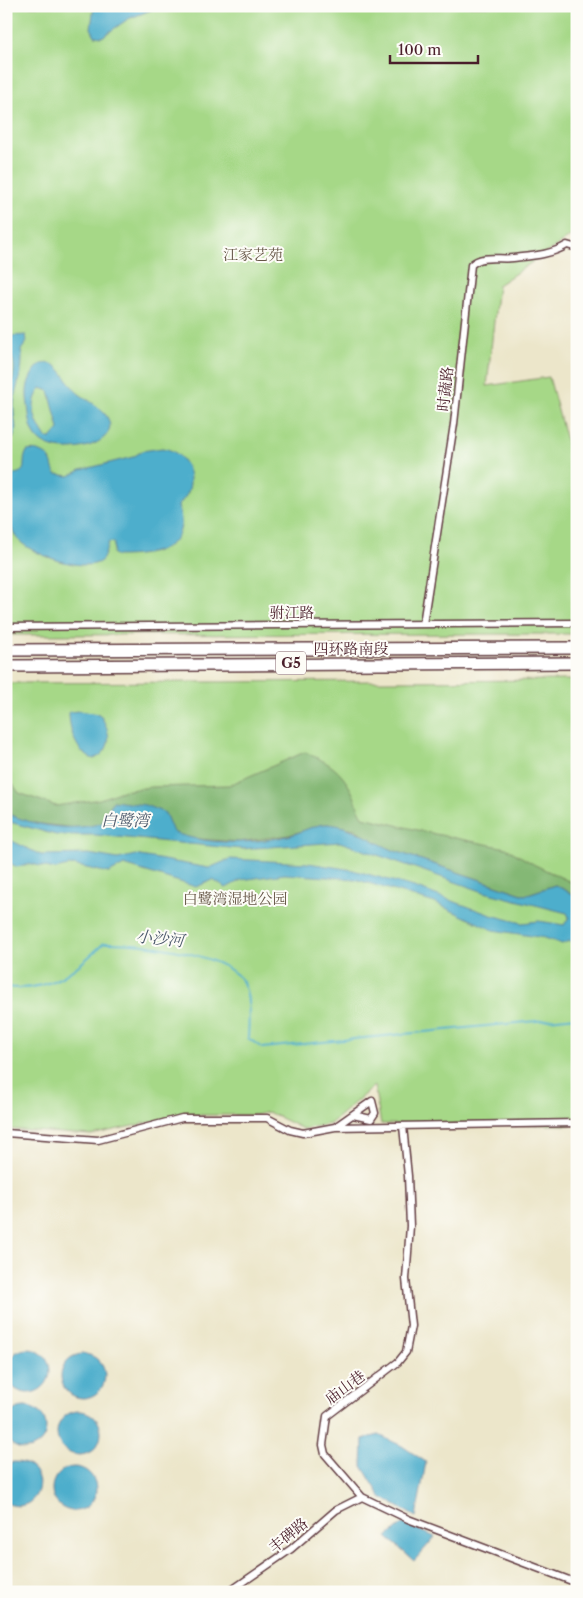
<svg xmlns="http://www.w3.org/2000/svg" width="583" height="1598" font-family="'Libre Caslon Text','Noto Serif SC',serif">
	<style>
		.green { fill: #a6d887; stroke: #787c59 }
		.forest { fill: #84b874; stroke: #676c50 }
		.water { fill: #4daecc; stroke: #4c667c; fill-rule: evenodd }
		.lines { fill: none; stroke-linecap: round; stroke-linejoin: round }
		.stream { stroke: #4daecc; stroke-width: 2 }
		.street-casing { stroke: #623d43; stroke-width: 9 }
		.highway-casing { stroke: #623d43; stroke-width: 14 }
		.street { stroke: #fff; stroke-width: 6 }
		.highway { stroke: #fff; stroke-width: 11 }
		.labels { text-anchor: middle; dominant-baseline: central; stroke-width: 4; stroke-linejoin: round; paint-order: stroke }
		.shield { fill: #fdfcf7; stroke: #806168; stroke-width: 1 }
		.shield-label { font-size: 14px; font-weight: bold; fill: #4a1f2b }
		.park-label { font-size: 15px; fill: #665647; stroke: #fdfcf7 }
		.street-label { font-size: 15px; fill: #4a1f2b; stroke: #fdfcf7 }
		.water-label { font-size: 16px; font-style: italic; fill: #4b586b; stroke: #fdfcf7 }
	</style>
	<rect width="100%" height="100%" fill="#fdfcf7"/>
	<filter id="ink" filterUnits="userSpaceOnUse"><feTurbulence type="fractalNoise" baseFrequency=".02" numOctaves="2"/><feDisplacementMap in="SourceGraphic" scale="10" xChannelSelector="R" yChannelSelector="G"/><feConvolveMatrix kernelMatrix="1 2 1 2 8 2 1 2 1" color-interpolation-filters="sRGB"/></filter>
	<filter id="wash" filterUnits="userSpaceOnUse"><feTurbulence type="fractalNoise" baseFrequency=".0096" numOctaves="4" result="noise"/><feDisplacementMap in="SourceGraphic" scale="20" xChannelSelector="R" yChannelSelector="G"/><feGaussianBlur stdDeviation="1.12" result="paint"/><feColorMatrix in="noise" values="0 0 0 0 0 0 0 0 0 0 0 0 0 0 0 0 0 1.4 0 .05"/><feComposite in="paint" operator="in"/></filter>
	<g filter="url(#wash)">
		<rect width="100%" height="100%" fill="#ece6ca"/>
		<path class="green" d="M 6,6 L 577,6 L 577,232 L 498,285 L 487,386 L 549,377 L 577,481 L 577,634 L 6,635 Z
			M 577,680 L 577,1125 L 381,1124 L 374,1086 L 330,1124 L 303,1129 L 268,1112 L 256,1115 L 183,1115 L 91,1135 L 6,1129 L 6,683 Z"/>
		<path class="forest" d="M 305,752 C 326,762 338,767 350,788 C 356,797 357,808 363,817 L 430,833 L 506,848 L 535,865 L 577,885 L 577,896 L 555,885 L 525,895 L 395,851 L 377,844 L 355,829 L 326,824 L 289,835 L 238,842 L 187,838 L 173,832 L 102,824 L 83,829 L 26,822 L 6,813 L 6,774 L 19,793 L 56,806 L 100,799 L 122,791 L 151,787 L 229,785 Z"/>
		<path class="water" d="M 94,6 L 161,6 L 128,19 L 102,37 L 95,36 L 91,28 Z
			M 6,330 L 10,336 L 26,335 L 27,342 L 21,350 C 26,371 12,391 14,413 C 15,425 18,426 13,439 L 6,441 L 6,382 L 13,379 C 15,367 15,358 6,350 Z
			M 41,364 C 46,363 51,363 56,366 C 65,373 69,385 78,393 C 87,400 105,409 109,421 C 118,448 50,461 35,435 C 30,427 29,415 28,405 C 25,389 28,375 41,364 ZM 41,388 L 49,391 L 59,429 L 51,438 L 46,438 C 35,421 28,406 41,388 Z
			M 162,448 C 181,450 194,470 189,489 C 188,495 182,501 178,506 C 179,512 182,518 181,525 C 178,554 139,556 117,556 L 113,554 L 114,543 L 109,542 C 107,547 105,556 102,560 C 87,575 26,553 16,537 C 14,534 13,530 11,527 L 6,524 L 6,475 C 33,473 19,466 27,451 C 34,449 46,452 50,459 C 53,464 52,469 56,474 L 69,476 L 81,470 L 133,457 L 142,451 Z
			M 78,711 L 99,714 C 111,729 114,750 94,759 C 76,754 69,729 69,712 Z
			M 113,801 L 145,805 L 165,813 L 173,832 C 207,846 256,844 291,835 C 302,832 317,823 328,824 C 355,826 371,841 395,851 L 525,895 L 555,885 L 577,896 L 577,943 L 569,941 L 562,944 L 545,938 L 493,930 L 435,903 L 355,879 L 285,874 L 241,880 L 226,888 L 213,880 L 196,887 L 124,865 L 109,873 L 73,865 L 55,869 L 31,864 L 17,867 L 6,861 L 6,838 L 41,855 L 89,854 L 118,859 L 135,855 L 209,868 L 230,859 L 308,863 L 353,870 L 414,887 L 491,915 L 522,923 L 539,921 L 564,925 L 569,917 L 567,913 L 484,892 L 340,842 L 241,849 L 96,835 L 56,835 L 6,821 L 6,813 C 35,826 72,832 102,823 Z
			M6 1371a22 22 0 1 1 44 0a22 22 0 1 1-44 0Z
			M61 1376a22 22 0 1 1 44 0a22 22 0 1 1-44 0Z
			M4 1428a21 21 0 1 1 42 0a21 21 0 1 1-42 0Z
			M57 1433a22 22 0 1 1 44 0a22 22 0 1 1-44 0Z
			M 379,1435 L 402,1446 L 426,1462 L 416,1517 L 381,1497 L 362,1466 L 363,1439 Z
			M 13,1462 C 54,1461 42,1519 6,1503 L 6,1465 Z
			M52 1489a22 22 0 1 1 44 0a22 22 0 1 1-44 0Z
			M 404,1523 L 435,1537 L 414,1561 L 387,1537 Z"/>
		<g class="lines">
			<path class="stream" d="M 6,987 C 50,993 74,971 104,943 C 137,942 217,952 240,978 C 251,990 249,1022 248,1038 L 262,1048 L 577,1017"/>
		</g>
	</g>
	<g filter="url(#ink)">
		<g class="lines">
			<g class="street-casing">
				<path id="street" d="M 423,624 L 454,424 L 471,265 C 482,254 500,260 513,258 C 531,256 551,255 567,245 L 577,248
					M 6,627 L 577,623
					M 403,1126 L 408,1176 L 410,1226 L 406,1279 L 411,1326 L 406,1352 L 398,1362 L 327,1416 L 323,1445 L 325,1454 L 362,1497 L 408,1519 L 577,1583
					M 335,1127 L 372,1101 L 375,1113 L 371,1119 L 353,1115
					M 6,1133 L 98,1140 L 182,1118 L 267,1118 L 290,1130 L 303,1133 L 335,1127 L 577,1123
					M 229,1592 L 291,1549 L 336,1510 L 362,1497"/>
			</g>
			<g class="highway-casing">
				<path id="highway" d="M 6,650 L 577,648
					M 6,666 L 577,663"/>
			</g>
			<use href="#street" class="street"/>
			<use href="#highway" class="highway"/>
		</g>
	</g>
	<g class="labels">
		<rect class="shield" x="276" y="651.5" width="30" height="23" rx="4"/>
		<g class="shield-label">
			<text x="291" y="663">G5</text>
		</g>
		<g class="park-label">
			<text x="253" y="254">江家艺苑</text>
			<text x="235" y="898">白鹭湾湿地公园</text>
		</g>
		<g class="street-label">
			<text transform="translate(445 389) rotate(-84)">时蔬路</text>
			<text x="292" y="612">驸江路</text>
			<text x="351" y="648">四环路南段</text>
			<text transform="translate(345 1387) rotate(-36)">庙山巷</text>
			<text transform="translate(288 1535) rotate(-39)">丰碑路</text>
		</g>
		<g class="water-label">
			<text x="125" y="820">白鹭湾</text>
			<text transform="translate(160 938) rotate(6)">小沙河</text>
		</g>
	</g>
	<rect width="583" height="1598" fill="none" stroke="#fdfcf7" stroke-width="25"/>
	<path d="M390 55v8h88v-8" fill="none" stroke="#4a1f2b" stroke-width="2.5"/>
	<text x="398" y="55" font-size="15" fill="#4a1f2b" stroke="#fdfcf7" stroke-width="4" paint-order="stroke">100 m</text>
</svg>
